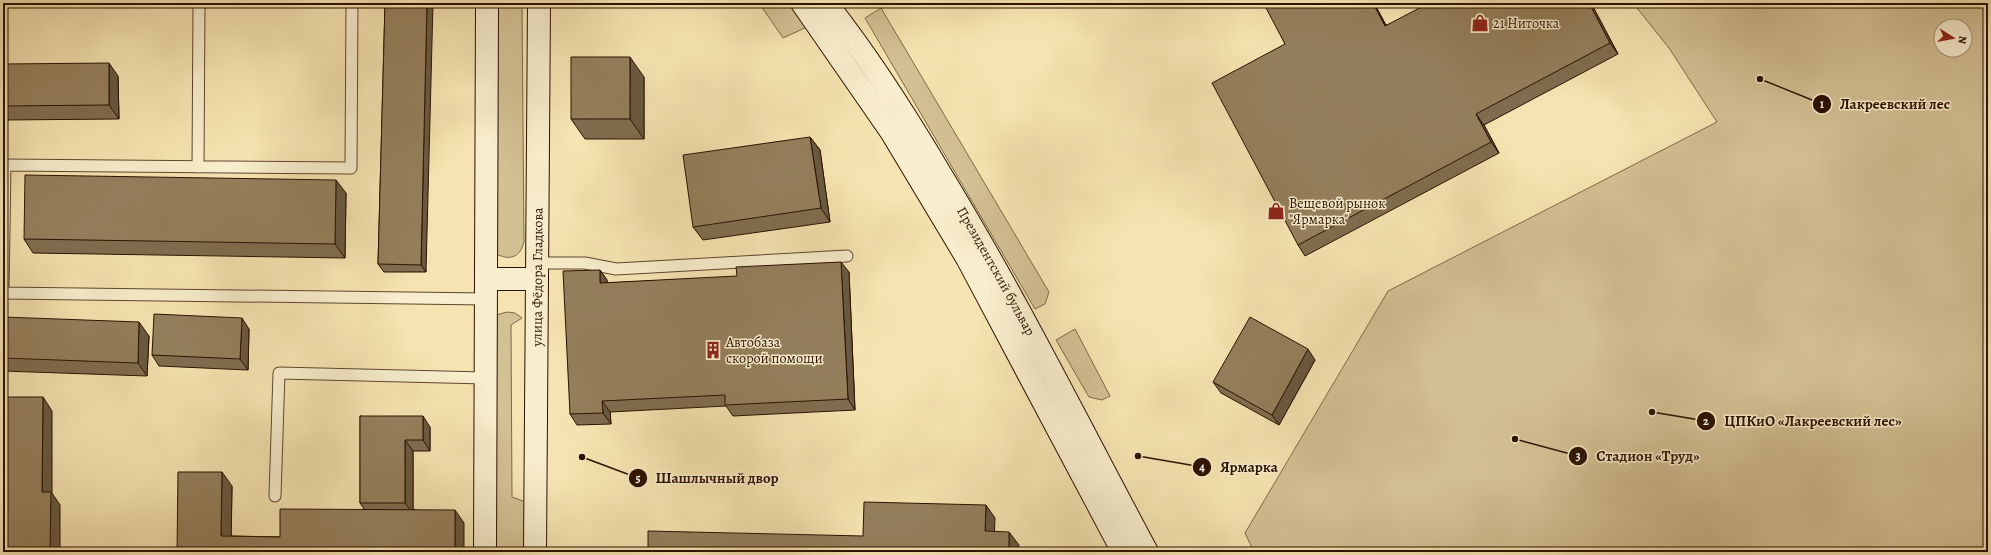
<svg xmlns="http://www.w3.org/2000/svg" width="1991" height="555" font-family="Alegreya,serif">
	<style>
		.green { fill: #d3c093; stroke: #7f684a; fill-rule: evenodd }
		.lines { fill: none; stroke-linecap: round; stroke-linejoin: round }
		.service-casing { stroke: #5e462c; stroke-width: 13 }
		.secondary-casing { stroke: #2b1100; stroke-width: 24 }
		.service { stroke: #f8edcc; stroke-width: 11 }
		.secondary { stroke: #f8edcc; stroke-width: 22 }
		.wall { fill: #7f6d4f; stroke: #2b1100 }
		.shaded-wall { fill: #685940; stroke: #2b1100 }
		.building { fill: #947f5c; stroke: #2b1100 }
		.labels { text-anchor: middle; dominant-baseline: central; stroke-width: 3; stroke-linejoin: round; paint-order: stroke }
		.poi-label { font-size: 14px; fill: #2b1100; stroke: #f8edcc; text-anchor: start }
		.street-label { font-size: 14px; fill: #2b1100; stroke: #f8edcc }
		.leader { fill: none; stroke: #2b1100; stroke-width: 1.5 }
		.callout-dot { fill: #2b1100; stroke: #f8edcc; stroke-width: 1.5 }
		.mark-label { font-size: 12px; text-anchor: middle; font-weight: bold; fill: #fff }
		.callout-label { font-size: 15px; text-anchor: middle; font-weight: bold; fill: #2b1100; stroke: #f8edcc; stroke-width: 3; stroke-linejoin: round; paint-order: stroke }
	</style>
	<rect width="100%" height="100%" fill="#f5e4b1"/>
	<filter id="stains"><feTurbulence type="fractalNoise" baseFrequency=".005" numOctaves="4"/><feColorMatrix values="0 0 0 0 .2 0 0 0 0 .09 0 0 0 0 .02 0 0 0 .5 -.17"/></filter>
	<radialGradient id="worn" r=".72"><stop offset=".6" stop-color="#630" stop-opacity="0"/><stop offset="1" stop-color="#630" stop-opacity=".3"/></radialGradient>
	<path class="green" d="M 493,3 L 522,3 L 524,242 C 520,257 511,261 496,254 Z
		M 759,3 L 788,3 L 807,27 L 783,38 Z
		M 1633,3 L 1988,3 L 1988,552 L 1254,552 L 1245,533 L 1388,291 L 1717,122 L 1669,48 ZM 1941,26 L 1965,26 L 1965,50 L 1941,50 Z
		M 881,8 L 1049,292 L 1045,304 L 1035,309 L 865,18 Z
		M 507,312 L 515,313 L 522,318 L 511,325 L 512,497 L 526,502 L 526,552 L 490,552 L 496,315 Z
		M 1075,329 L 1110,396 L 1102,400 L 1089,397 L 1056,340 Z"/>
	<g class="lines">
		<g class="service-casing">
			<path id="service" d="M 352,3 L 351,168 L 5,165 L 3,293 L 486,299
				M 198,167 L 199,3
				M 537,263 L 585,263 L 616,269 L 847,256
				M 275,496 L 279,373 L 485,378"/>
		</g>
		<g class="secondary-casing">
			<g id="secondary">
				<path d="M 802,3 L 892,133 L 967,258 L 1123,552"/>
				<path id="s1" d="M 826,3 C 868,56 905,114 940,173 C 1015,296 1079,425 1147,552"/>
				<path d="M 486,279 L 537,279"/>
				<path d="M 485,552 L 487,3"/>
				<path id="s2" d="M 535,552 L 539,3"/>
			</g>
		</g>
		<use href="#service" class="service"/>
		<use href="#secondary" class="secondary"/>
	</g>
	<path class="wall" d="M 385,3 L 426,272 L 384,272 L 378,264 Z
		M 1271,3 L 1374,3 L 1386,25 L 1591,3 L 1618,54 L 1484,125 L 1499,153 L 1305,256 L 1298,245 L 1285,44 Z
		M 3,64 L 118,76 L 119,119 L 3,120 Z
		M 644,77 L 644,139 L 585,139 L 571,119 Z
		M 810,137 L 820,150 L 830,222 L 703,240 L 693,227 Z
		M 346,193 L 345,258 L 33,253 L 24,239 Z
		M 600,270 L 607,280 L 607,283 L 849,272 L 855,410 L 733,416 L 726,406 L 610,412 L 611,424 L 577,425 L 570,414 Z
		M 3,317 L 149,336 L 147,376 L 3,371 Z
		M 249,329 L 248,370 L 159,366 L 152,355 Z
		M 1315,360 L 1279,425 L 1221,393 L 1213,382 Z
		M 360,416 L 430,427 L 430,451 L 413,451 L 413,509 L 464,523 L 177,552 L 232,486 L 231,536 L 280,537 L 364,509 L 360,503 Z"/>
	<path class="shaded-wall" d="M 427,3 L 433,3 L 426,272 L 421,265 Z
		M 1373,3 L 1374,3 L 1392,37 L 1385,26 Z
		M 1589,3 L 1591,3 L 1618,54 L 1610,43 Z
		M 630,57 L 644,77 L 644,139 L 630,119 Z
		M 109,63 L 118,76 L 119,119 L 109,105 Z
		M 1476,114 L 1484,125 L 1499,153 L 1491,142 Z
		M 810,137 L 820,150 L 830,222 L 821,208 Z
		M 336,180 L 346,193 L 345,258 L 335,244 Z
		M 841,262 L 849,272 L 855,410 L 848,399 Z
		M 600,270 L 607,280 L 608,294 L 600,283 Z
		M 242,318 L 249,329 L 248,370 L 240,359 Z
		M 139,322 L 149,336 L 147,376 L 138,363 Z
		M 1308,349 L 1315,360 L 1279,425 L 1272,415 Z
		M 43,397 L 52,411 L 52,493 L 60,505 L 60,552 L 50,552 L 42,492 Z
		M 602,401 L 610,412 L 611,424 L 603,413 Z
		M 423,416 L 430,427 L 430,451 L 423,440 Z
		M 405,440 L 413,451 L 413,514 L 405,503 Z
		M 222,472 L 232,486 L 231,550 L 221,536 Z
		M 986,505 L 995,518 L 994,545 L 985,531 Z
		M 455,510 L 464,523 L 464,552 L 455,552 Z
		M 1009,532 L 1019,545 L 1018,552 L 1009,552 Z"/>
	<path class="building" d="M 385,3 L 427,3 L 421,265 L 378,264 Z
		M 1271,3 L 1373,3 L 1385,26 L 1429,3 L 1589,3 L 1610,43 L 1476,114 L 1491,142 L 1298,245 L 1212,83 L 1285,44 L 1265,6 Z
		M 571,57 L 630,57 L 630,119 L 571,119 Z
		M 109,63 L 109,105 L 3,106 L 3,64 Z
		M 810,137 L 821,208 L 693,227 L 683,155 Z
		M 25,175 L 336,180 L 335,244 L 24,239 Z
		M 841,262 L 848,399 L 725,405 L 725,395 L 602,401 L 603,413 L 570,414 L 563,271 L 600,270 L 600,283 L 737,276 L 736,267 Z
		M 154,314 L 242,318 L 240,359 L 152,355 Z
		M 3,317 L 139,322 L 138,363 L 3,358 Z
		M 1250,317 L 1308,349 L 1272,415 L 1213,382 Z
		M 3,397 L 43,397 L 42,492 L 51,492 L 50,552 L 3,552 Z
		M 360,416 L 423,416 L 423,440 L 405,440 L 405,503 L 360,503 Z
		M 178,472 L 222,472 L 221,536 L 280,537 L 280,509 L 455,510 L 455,552 L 177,552 Z
		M 864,502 L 986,505 L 985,531 L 1009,532 L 1009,552 L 648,552 L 648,531 L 863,536 Z"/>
	<defs>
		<g id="shop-bare" transform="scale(1.38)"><path d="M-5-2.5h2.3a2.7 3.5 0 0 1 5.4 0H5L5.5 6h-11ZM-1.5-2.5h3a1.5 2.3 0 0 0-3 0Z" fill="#8f2418" stroke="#f8edcc" stroke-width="2.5" paint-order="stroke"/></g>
		<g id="building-bare" transform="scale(1.38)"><path d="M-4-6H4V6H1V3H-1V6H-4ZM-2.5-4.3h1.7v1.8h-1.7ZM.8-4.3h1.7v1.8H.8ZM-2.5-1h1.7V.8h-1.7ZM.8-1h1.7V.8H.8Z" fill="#8f2418" stroke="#f8edcc" stroke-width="2.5" paint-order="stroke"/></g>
	</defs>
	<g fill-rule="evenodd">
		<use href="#shop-bare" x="1480" y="23"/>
		<use href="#shop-bare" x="1276" y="211"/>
		<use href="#building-bare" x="713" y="350"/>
	</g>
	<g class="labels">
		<g class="poi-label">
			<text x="1493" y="23">21 Ниточка</text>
			<text x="1289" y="203">Вещевой рынок<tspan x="1289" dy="16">"Ярмарка"</tspan></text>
			<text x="726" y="342">Автобаза<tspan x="726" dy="16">скорой помощи</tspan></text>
		</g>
		<g class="street-label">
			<text stroke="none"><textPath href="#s1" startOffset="318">Президентский бульвар</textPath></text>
			<text stroke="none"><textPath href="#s2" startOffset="275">улица Фёдора Гладкова</textPath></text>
		</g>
	</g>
	<path class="leader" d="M1760 79L1822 104M1652 412L1706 421M1515 439L1578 456M1138 456L1202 467M582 457L638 478"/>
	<g class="callout-dot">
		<circle cx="1760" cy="79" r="4"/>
		<circle cx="1652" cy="412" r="4"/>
		<circle cx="1515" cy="439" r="4"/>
		<circle cx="1138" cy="456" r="4"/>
		<circle cx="582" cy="457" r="4"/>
		<circle cx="1822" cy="104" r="10"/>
		<circle cx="1706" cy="421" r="10"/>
		<circle cx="1578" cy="456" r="10"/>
		<circle cx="1202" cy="467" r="10"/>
		<circle cx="638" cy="478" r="10"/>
	</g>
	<g class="mark-label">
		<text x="1822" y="108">1</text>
		<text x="1706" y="425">2</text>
		<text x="1578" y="460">3</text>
		<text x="1202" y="471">4</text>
		<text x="638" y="482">5</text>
	</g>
	<g class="callout-label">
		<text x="1895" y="109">Лакреевский лес</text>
		<text x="1813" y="426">ЦПКиО «Лакреевский лес»</text>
		<text x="1648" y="461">Стадион «Труд»</text>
		<text x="1249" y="472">Ярмарка</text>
		<text x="717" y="483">Шашлычный двор</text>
	</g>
	<rect width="1991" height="555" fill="none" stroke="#f5e4b1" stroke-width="16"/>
	<rect x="4" y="4" width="1983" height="547" fill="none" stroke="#2b1100" stroke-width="2"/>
	<rect x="8" y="8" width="1975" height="539" fill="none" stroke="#2b1100"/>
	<g transform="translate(1953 38) rotate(101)"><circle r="19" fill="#f8edcc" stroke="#a6957a"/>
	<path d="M0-3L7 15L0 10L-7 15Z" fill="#8f2418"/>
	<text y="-6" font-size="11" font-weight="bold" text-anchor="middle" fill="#2b1100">N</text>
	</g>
	<rect width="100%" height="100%" filter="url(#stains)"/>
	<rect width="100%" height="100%" fill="url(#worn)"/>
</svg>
